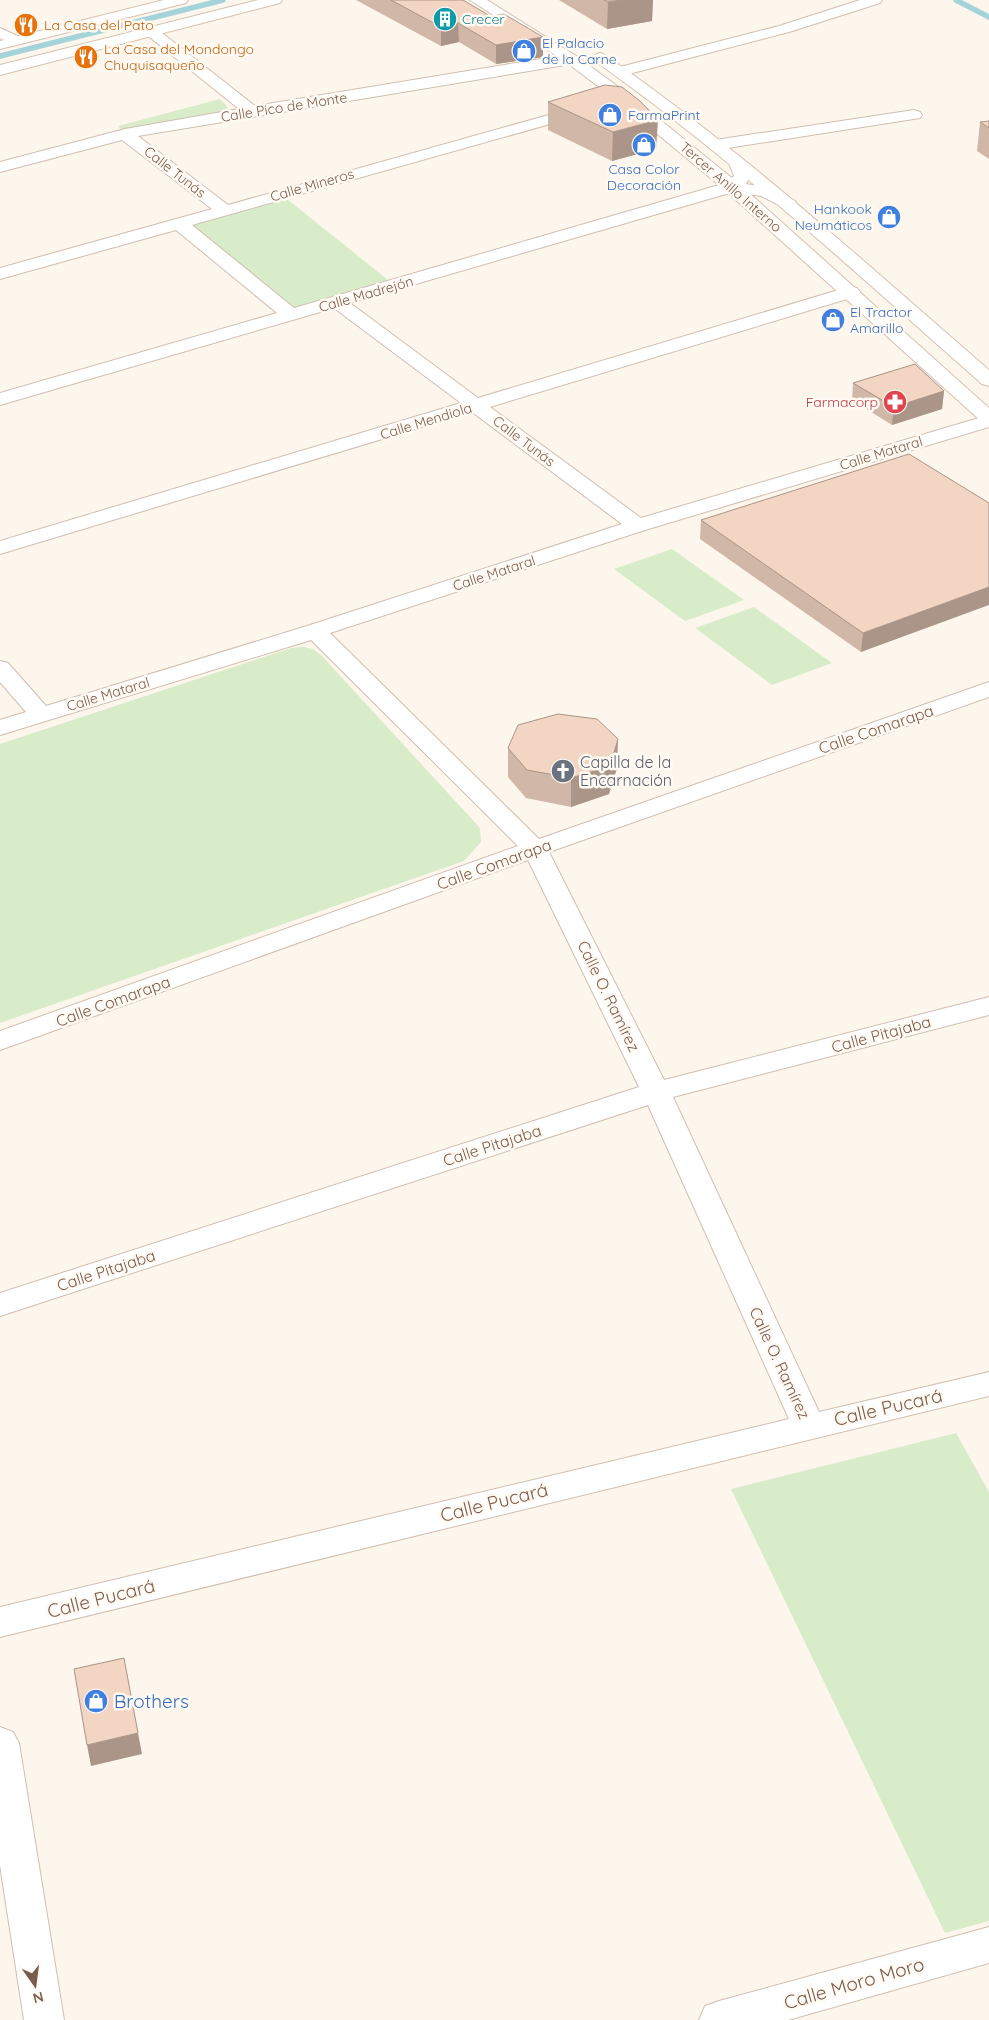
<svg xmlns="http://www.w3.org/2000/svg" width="989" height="2020" font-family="Quicksand,sans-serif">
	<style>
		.green { fill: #d8ecc9 }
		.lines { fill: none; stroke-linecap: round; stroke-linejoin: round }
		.stream { stroke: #a5d3da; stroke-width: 5.5 }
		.minor-casing { stroke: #d1beb0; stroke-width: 2 }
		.secondary-casing { stroke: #d6c0b0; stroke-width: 2 }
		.minor { fill: #fff; fill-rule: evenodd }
		.secondary { fill: #fff; fill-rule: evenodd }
		.wall { fill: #d1b7a8 }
		.shaded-wall { fill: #aa9588 }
		.building { fill: #f3d5c3; stroke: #aa9588 }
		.labels { text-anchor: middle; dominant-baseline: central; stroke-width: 5; stroke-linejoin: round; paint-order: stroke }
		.far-culture-label { font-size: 14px; fill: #0d838f; stroke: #fffaf3; text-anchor: start }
		.far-food-label { font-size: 14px; fill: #c56008; stroke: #fffaf3; text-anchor: start }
		.far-shop-label { font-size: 14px; fill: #366cbe; stroke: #fffaf3; text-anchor: start }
		.far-street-label { font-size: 14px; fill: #7a5c4d; stroke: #fffaf3 }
		.far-health-label { font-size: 14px; fill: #be3a42; stroke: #fffaf3; text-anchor: end }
		.street-label { font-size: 16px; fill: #7a5c4d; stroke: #fffaf3 }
		.worship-label { font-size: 16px; fill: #5b616d; stroke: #fffaf3; text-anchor: start }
		.near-street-label { font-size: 19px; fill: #7a5c4d; stroke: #fffaf3 }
		.near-shop-label { font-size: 19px; fill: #366cbe; stroke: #fffaf3; text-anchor: start }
	</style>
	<rect width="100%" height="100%" fill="#fdf6ec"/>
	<path class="green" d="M 220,99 L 227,106 L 228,109 L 223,113 L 122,130 L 118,126 Z
		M 287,199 L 388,280 L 292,308 L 191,225 Z
		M 672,549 L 744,600 L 685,621 L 614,569 Z
		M 754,607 L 832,663 L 772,685 L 695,628 Z
		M 303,647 L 313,649 L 322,656 L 480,828 L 481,842 L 464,861 L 0,1023 L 0,744 L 291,648 Z
		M 956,1433 L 989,1492 L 989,1921 L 945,1933 L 731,1489 Z"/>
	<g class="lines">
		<path class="stream" d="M 956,0 L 989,17
			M 0,56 L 223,0"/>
		<g class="minor-casing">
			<path id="minor" d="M 860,0 L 882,0 L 880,3 L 789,32 L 621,76 L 616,74 L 613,71 L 616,68 L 779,26 Z
				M 0,28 L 22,38 L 24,41 L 22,44 L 12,44 L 0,38 Z
				M 152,28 L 157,29 L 255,106 L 571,54 L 576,56 L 579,59 L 576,62 L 571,64 L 138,136 L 228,205 L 577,107 L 589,107 L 591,110 L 589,113 L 192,225 L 294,308 L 726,183 L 734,176 L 729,163 L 731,160 L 743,160 L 750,176 L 746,184 L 772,188 L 795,201 L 797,205 L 795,209 L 789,210 L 761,196 L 733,192 L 350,303 L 478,398 L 845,288 L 851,287 L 857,288 L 860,292 L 857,296 L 490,407 L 641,518 L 989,415 L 989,427 L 645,530 L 330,633 L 539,839 L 989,682 L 989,697 L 549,852 L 664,1080 L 989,997 L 989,1015 L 673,1097 L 819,1412 L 989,1372 L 989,1396 L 0,1637 L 0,1607 L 789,1419 L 648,1105 L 0,1316 L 0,1293 L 639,1087 L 528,860 L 0,1050 L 0,1031 L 518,846 L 311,640 L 0,735 L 0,720 L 26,712 L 0,682 L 0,661 L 8,663 L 46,706 L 307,626 L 622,524 L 472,412 L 0,554 L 0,541 L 461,403 L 334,308 L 0,405 L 0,393 L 277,313 L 176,230 L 0,279 L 0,268 L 212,209 L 122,140 L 0,172 L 0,162 L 125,129 L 239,109 L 147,35 L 145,32 L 147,29 Z
				M 914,110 L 920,112 L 922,115 L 920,118 L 715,150 L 709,148 L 707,145 L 709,142 L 715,140 Z
				M 0,1727 L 13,1732 L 19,1743 L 64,2020 L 24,2020 L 0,1865 Z
				M 989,1927 L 989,1963 L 788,2020 L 699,2020 L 705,2006 L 719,2001 Z"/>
		</g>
		<g class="secondary-casing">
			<path id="secondary" d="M 164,0 L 188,0 L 186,3 L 0,49 L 0,41 Z
				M 258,0 L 282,0 L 280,3 L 0,75 L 0,65 Z
				M 470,0 L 487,0 L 576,56 L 631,96 L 738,183 L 989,408 L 989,424 L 982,422 L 726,191 L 619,102 L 566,62 Z
				M 600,53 L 605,55 C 741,149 864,262 989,370 L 989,386 L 982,384 C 856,273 732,158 595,61 L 592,58 L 595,55 Z"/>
		</g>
		<use href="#minor" class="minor"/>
		<use href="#secondary" class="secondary"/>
	</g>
	<path class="wall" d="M 356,0 L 463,0 L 490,16 L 543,37 L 543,57 L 496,64 L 459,42 L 441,46 Z
		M 559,0 L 653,0 L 652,21 L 607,29 Z
		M 548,102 L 656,149 L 612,161 L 548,130 Z
		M 989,121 L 989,159 L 977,151 L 980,122 Z
		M 853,383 L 944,391 L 942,409 L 892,425 L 852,400 Z
		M 989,503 L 861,652 L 700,539 L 701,520 Z
		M 508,748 L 617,768 L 609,794 L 571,807 L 526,798 L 508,777 Z"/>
	<path class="shaded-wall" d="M 622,0 L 653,0 L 652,21 L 607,29 L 608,2 Z
		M 458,23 L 459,42 L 441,46 L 441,27 Z
		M 543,37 L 543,57 L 496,64 L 496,45 Z
		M 658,120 L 656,149 L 612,161 L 613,132 Z
		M 944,391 L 942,409 L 892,425 L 894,407 Z
		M 989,587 L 989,605 L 861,652 L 863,633 Z
		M 618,739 L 617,768 L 609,794 L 571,807 L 571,778 Z
		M 138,1733 L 142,1754 L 91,1766 L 87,1745 Z"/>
	<path class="building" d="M 391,0 L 463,0 L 490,16 L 471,20 L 504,14 L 543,37 L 496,45 L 458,23 L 441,27 Z
		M 604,0 L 622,0 L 608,2 Z
		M 605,85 L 622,87 L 640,101 L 658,120 L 613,132 L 548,102 Z
		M 989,121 L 989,128 L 980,122 Z
		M 915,364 L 944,391 L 894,407 L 853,383 Z
		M 909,454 L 989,503 L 989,587 L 863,633 L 701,520 Z
		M 558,714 L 597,719 L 618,739 L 610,766 L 571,778 L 527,770 L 508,748 L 518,725 Z
		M 124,1658 L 138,1733 L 87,1745 L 74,1669 Z"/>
	<defs>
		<g id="building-disc" transform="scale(1.25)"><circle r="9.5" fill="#0f9aa8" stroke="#fffaf3"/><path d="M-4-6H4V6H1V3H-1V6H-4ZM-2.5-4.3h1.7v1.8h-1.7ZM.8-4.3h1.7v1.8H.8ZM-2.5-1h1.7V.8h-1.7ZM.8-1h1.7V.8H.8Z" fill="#fff"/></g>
		<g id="restaurant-disc" transform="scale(1.25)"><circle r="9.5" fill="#e8710a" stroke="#fffaf3"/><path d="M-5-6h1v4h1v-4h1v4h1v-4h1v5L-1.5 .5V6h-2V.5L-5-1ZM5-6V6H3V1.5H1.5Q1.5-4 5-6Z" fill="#fff"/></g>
		<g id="shop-disc" transform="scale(1.25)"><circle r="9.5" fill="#3f7fe0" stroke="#fffaf3"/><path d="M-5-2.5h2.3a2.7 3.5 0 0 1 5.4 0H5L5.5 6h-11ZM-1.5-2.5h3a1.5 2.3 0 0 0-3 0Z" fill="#fff"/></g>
		<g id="pharmacy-disc" transform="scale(1.25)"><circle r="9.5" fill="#e0444e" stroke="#fffaf3"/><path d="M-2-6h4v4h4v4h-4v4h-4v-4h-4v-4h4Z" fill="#fff"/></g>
		<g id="church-disc" transform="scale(1.25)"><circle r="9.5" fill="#6b7280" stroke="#fffaf3"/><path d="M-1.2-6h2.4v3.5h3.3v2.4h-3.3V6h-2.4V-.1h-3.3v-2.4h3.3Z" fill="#fff"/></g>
	</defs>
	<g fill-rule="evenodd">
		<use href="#building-disc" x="445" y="19"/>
		<use href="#restaurant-disc" x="26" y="25"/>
		<use href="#shop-disc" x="524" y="51"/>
		<use href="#restaurant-disc" x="86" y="57"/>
		<use href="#shop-disc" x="610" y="115"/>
		<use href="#shop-disc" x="644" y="145"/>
		<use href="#shop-disc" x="889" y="217"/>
		<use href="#shop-disc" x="833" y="320"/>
		<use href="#pharmacy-disc" x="895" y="402"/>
		<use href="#church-disc" x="563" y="771"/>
		<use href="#shop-disc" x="96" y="1701"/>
	</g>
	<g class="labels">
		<g class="far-culture-label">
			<text x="462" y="19">Crecer</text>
		</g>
		<g class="far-food-label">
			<text x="44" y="25">La Casa del Pato</text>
			<text x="104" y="49">La Casa del Mondongo<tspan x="104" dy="16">Chuquisaqueño</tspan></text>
		</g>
		<g class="far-shop-label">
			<text x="542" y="43">El Palacio<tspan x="542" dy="16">de la Carne</tspan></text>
			<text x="628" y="115">FarmaPrint</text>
			<text x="644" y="169" text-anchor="middle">Casa Color<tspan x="644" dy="16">Decoración</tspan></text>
			<text x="872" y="209" text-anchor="end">Hankook<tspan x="872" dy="16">Neumáticos</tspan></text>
			<text x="850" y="312">El Tractor<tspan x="850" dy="16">Amarillo</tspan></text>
		</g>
		<g class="far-street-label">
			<text transform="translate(284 107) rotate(-9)">Calle Pico de Monte</text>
			<text transform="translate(175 172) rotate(38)">Calle Tunás</text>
			<text transform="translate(312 185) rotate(-16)">Calle Mineros</text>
			<text transform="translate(731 187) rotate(41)">Tercer Anillo Interno</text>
			<text transform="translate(366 294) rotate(-16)">Calle Madrejón</text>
			<text transform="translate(426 421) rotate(-17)">Calle Mendiola</text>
			<text transform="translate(524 441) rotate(37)">Calle Tunás</text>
			<text transform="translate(881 453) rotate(-17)">Calle Mataral</text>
			<text transform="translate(494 573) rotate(-18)">Calle Mataral</text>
			<text transform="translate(108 694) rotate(-17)">Calle Mataral</text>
		</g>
		<g class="far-health-label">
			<text x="878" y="402">Farmacorp</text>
		</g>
		<g class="street-label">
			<text transform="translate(876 729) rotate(-19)">Calle Comarapa</text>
			<text transform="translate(494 864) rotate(-20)">Calle Comarapa</text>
			<text transform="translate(609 996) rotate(64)">Calle O. Ramírez</text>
			<text transform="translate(113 1001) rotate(-20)">Calle Comarapa</text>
			<text transform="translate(881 1034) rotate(-15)">Calle Pitajaba</text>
			<text transform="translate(492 1145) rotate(-18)">Calle Pitajaba</text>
			<text transform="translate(106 1270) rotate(-18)">Calle Pitajaba</text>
			<text transform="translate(780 1363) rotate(65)">Calle O. Ramírez</text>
		</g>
		<g class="worship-label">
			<text x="580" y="762">Capilla de la<tspan x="580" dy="18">Encarnación</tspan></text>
		</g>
		<g class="near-street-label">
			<text transform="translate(888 1407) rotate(-13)">Calle Pucará</text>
			<text transform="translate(494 1502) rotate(-14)">Calle Pucará</text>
			<text transform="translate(101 1598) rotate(-14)">Calle Pucará</text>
			<text transform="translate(854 1983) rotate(-16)">Calle Moro Moro</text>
		</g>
		<g class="near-shop-label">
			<text x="114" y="1701">Brothers</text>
		</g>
	</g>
	<g transform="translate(35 1985) rotate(166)" stroke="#fffaf3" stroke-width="4" paint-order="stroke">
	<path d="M0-4L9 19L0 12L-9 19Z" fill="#7a5c4d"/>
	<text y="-8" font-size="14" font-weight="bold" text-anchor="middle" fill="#7a5c4d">N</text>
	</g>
</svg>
